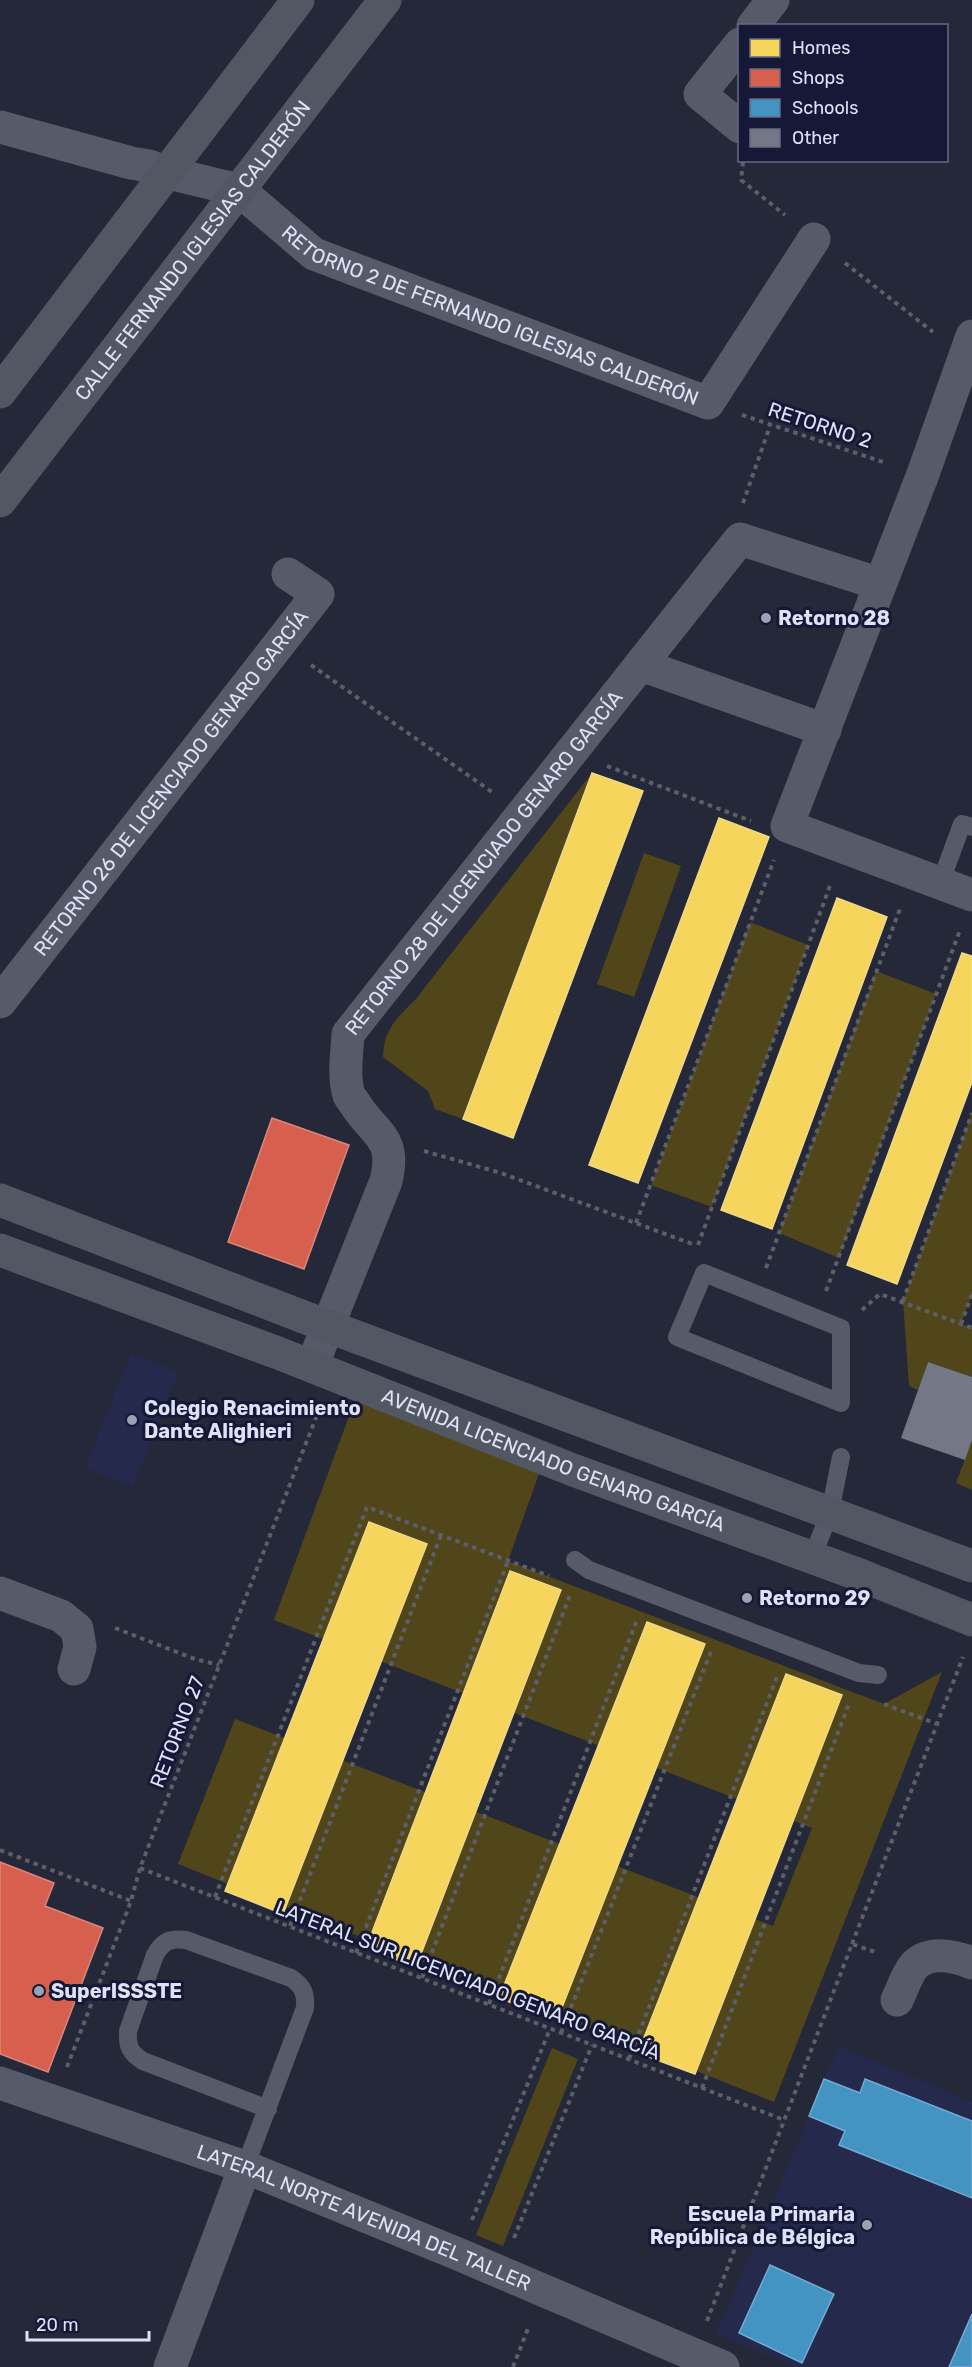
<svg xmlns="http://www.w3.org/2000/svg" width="972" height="2367" font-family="Rubik,sans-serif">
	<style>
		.built { fill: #252a4c }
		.green { fill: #50461a }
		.homes { fill: #f6d55c; stroke: #efd98a; stroke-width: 1.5 }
		.shops { fill: #d6604d; stroke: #d88780; stroke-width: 1.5 }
		.schools { fill: #4393c3; stroke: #72abd3; stroke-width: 1.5 }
		.building { fill: #747786 }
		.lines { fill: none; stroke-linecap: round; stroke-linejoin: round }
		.path { stroke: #5c5e6a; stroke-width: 4; stroke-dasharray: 4.5 4.5; stroke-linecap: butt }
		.lane { stroke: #575a68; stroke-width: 18 }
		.street { stroke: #575a68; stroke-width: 33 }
		.secondary { stroke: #525863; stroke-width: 33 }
		.poi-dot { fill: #9da1b4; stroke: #151836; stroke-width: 2 }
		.labels { text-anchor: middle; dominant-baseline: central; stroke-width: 6; stroke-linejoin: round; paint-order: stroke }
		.street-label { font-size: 20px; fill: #dee2f7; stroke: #151836 }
		.poi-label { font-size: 20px; font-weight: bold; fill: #dee2f7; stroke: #151836; text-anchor: start }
	</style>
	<rect width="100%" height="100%" fill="#252838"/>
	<path class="built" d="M 131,1353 L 179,1372 L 133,1487 L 85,1468 Z
		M 839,2046 L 972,2102 L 972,2367 L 795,2367 L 716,2334 Z"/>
	<path class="green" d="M 592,773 L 463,1119 L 435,1109 L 428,1091 L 383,1057 C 384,1029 396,1019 415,1000 Z
		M 644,853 L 681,866 L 634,997 L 597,984 Z
		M 750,922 L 808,945 L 712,1207 L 651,1185 Z
		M 876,971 L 936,994 L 839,1258 L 779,1233 Z
		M 972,1113 L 972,1294 L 961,1324 L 972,1328 L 972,1377 L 928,1362 L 918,1390 L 909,1386 L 903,1301 Z
		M 355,1400 L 541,1468 L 508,1561 L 884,1704 L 942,1672 L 774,2102 L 178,1864 L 235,1719 L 773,1926 L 812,1828 L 274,1620 Z
		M 972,1440 L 972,1490 L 956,1483 Z
		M 552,2048 L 578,2059 L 503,2246 L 476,2235 Z"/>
	<path class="homes" d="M 592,773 L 643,791 L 513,1138 L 463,1119 Z
		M 719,818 L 769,837 L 638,1183 L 589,1165 Z
		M 837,898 L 887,917 L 772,1229 L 721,1210 Z
		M 962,953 L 972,956 L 972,1082 L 897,1284 L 847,1265 Z
		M 369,1522 L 427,1544 L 283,1914 L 225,1891 Z
		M 510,1571 L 561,1590 L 416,1967 L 366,1948 Z
		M 647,1622 L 705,1644 L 557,2020 L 499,1998 Z
		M 786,1674 L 842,1695 L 695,2074 L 638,2053 Z"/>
	<path class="shops" d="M 272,1118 L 349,1145 L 304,1269 L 228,1242 Z
		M 0,1862 L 54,1883 L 45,1906 L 103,1928 L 48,2072 L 0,2054 Z"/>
	<path class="schools" d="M 824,2079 L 860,2093 L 865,2079 L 972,2121 L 972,2198 L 839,2145 L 845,2131 L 809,2116 Z
		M 770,2265 L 834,2294 L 802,2363 L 739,2333 Z
		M 972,2314 L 972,2367 L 949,2367 Z"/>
	<path class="building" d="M 928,1362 L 972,1377 L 972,1440 L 965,1460 L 901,1438 Z"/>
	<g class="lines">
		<path class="path" d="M 743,162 L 741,180 L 785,215
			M 845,263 L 933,332
			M 742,415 L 886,463
			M 743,503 L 770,426
			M 311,665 L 492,792
			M 607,766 L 751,821
			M 424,1151 L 501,1173 L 695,1245
			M 636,1223 L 774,860
			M 698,1245 L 831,883
			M 766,1268 L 901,906
			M 826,1291 L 960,930
			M 903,1301 L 972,1113
			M 862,1310 L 880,1294 L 972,1328
			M 961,1324 L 972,1294
			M 115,1628 L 195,1659 L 219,1665
			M 884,1704 L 937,1724
			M 0,1850 L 131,1901
			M 140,1868 L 784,2120
			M 215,1897 L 367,1507 L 549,1576
			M 290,1926 L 441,1535
			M 852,1944 L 963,1657
			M 356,1953 L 508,1561
			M 422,1978 L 570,1595
			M 489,2004 L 637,1620
			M 561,2033 L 712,1649
			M 629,2059 L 778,1674
			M 67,2067 L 131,1901 L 140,1868 L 319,1410
			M 702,2088 L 850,1701
			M 472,2220 L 550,2029
			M 514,2238 L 592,2045
			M 707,2321 L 852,1944 L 878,1953
			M 513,2367 L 529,2326"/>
		<path class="lane" d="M 940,884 L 962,824 L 972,827
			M 704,1273 L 841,1328 L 841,1403 L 677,1337 Z
			M 812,1558 L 830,1512 L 841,1457
			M 575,1560 L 589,1570 L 859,1673 L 878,1675
			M 245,2167 L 305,2008 C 306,1993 303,1986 291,1978 L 186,1940 C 170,1938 163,1941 155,1955 L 128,2031 C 127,2046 130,2053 143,2061 L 268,2109"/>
		<g class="street">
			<path d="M 753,26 L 773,0"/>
			<path d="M 740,44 L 700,94 L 740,127"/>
			<path id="s1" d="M 0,127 L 131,163 L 149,166 L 168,173 L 239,190 L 314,254 L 708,403 L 814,239"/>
			<path d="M 972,336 L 923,474 L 787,826 L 972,895"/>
			<path d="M 641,665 L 825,730"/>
			<path id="s2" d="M 0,1002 L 318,594 L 288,574"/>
			<path id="s3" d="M 312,1366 L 386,1181 C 396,1139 378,1137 357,1107 C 355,1103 351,1099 349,1095 C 343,1076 347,1054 348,1034 L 740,539 L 880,584"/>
			<path d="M 0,1593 L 61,1616 L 77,1629 L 80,1647 L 74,1669"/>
			<path d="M 897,2000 C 902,1990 907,1974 914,1966 C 929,1950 955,1956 972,1963"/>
			<path id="s4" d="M 0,2083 L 245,2167 L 458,2254 L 723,2367"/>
			<path d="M 170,2367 L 245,2167"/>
		</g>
		<g class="secondary">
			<path d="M 0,392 L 298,0"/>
			<path id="s5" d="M 0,501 L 385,0"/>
			<path d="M 0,1200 L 327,1326 L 972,1566"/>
			<path id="s6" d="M 0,1250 L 278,1353 L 573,1470 L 860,1575 L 972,1620"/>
		</g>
	</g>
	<g class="poi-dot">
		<circle cx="766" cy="618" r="6"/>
		<circle cx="132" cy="1420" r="6"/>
		<circle cx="747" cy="1598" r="6"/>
		<circle cx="39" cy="1991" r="6"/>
		<circle cx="867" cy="2225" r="6"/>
	</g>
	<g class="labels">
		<g class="street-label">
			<text stroke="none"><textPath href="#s5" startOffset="316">CALLE FERNANDO IGLESIAS CALDERÓN</textPath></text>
			<text stroke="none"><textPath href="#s1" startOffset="532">RETORNO 2 DE FERNANDO IGLESIAS CALDERÓN</textPath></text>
			<text transform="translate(820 425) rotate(18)">RETORNO 2</text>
			<text stroke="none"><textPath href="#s2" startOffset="278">RETORNO 26 DE LICENCIADO GENARO GARCÍA</textPath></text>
			<text stroke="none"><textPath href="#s3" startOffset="578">RETORNO 28 DE LICENCIADO GENARO GARCÍA</textPath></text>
			<text stroke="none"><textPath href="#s6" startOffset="592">AVENIDA LICENCIADO GENARO GARCÍA</textPath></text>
			<text transform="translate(177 1732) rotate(-69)">RETORNO 27</text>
			<text transform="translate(468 1980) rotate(21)">LATERAL SUR LICENCIADO GENARO GARCÍA</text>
			<text stroke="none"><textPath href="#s4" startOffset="388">LATERAL NORTE AVENIDA DEL TALLER</textPath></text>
		</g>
		<g class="poi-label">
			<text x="778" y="618">Retorno 28</text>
			<text x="144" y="1408">Colegio Renacimiento<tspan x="144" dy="23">Dante Alighieri</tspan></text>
			<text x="759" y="1598">Retorno 29</text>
			<text x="51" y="1991">SuperISSSTE</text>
			<text x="855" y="2214" text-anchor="end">Escuela Primaria<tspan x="855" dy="23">República de Bélgica</tspan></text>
		</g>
	</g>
	<rect x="738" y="24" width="210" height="138" fill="#151836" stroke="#656983" stroke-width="1.5"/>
	<rect x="750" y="39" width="30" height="18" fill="#f6d55c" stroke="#656983" stroke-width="1.5"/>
	<text x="792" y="54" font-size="18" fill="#dee2f7">Homes</text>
	<rect x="750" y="69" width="30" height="18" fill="#d6604d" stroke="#656983" stroke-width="1.5"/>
	<text x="792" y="84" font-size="18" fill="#dee2f7">Shops</text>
	<rect x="750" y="99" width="30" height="18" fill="#4393c3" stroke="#656983" stroke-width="1.5"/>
	<text x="792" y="114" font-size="18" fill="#dee2f7">Schools</text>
	<rect x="750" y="129" width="30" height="18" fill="#747786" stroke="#656983" stroke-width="1.5"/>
	<text x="792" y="144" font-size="18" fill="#dee2f7">Other</text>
	<path d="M27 2331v9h122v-9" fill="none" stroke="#dee2f7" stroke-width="3"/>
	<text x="36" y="2331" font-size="18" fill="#dee2f7" stroke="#151836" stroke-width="4.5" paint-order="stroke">20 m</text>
</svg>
